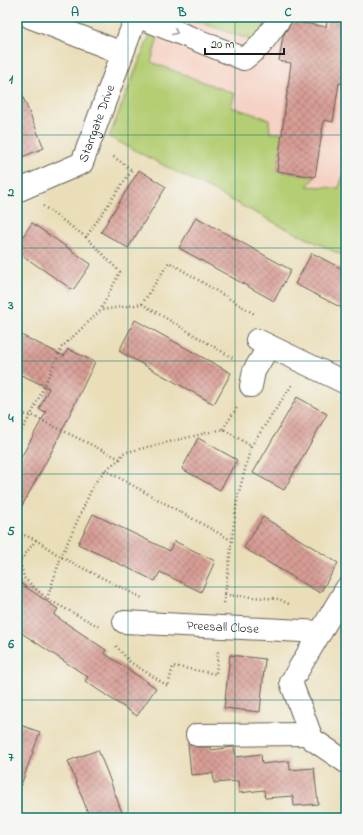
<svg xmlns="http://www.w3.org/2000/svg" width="363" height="835" font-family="'Indie Flower',sans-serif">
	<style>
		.built { fill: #f6d2c4 }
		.green { fill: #b4ce73; stroke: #687548 }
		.building { fill: url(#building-cross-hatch) }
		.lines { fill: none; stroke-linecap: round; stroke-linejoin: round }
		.minor-casing { stroke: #646053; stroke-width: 24 }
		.path { stroke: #646053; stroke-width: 2.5; stroke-dasharray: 1 3; stroke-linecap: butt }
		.minor { stroke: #fff; stroke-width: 22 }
		.oneway { stroke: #999 }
		.grid { fill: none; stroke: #0f766e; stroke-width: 1; stroke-opacity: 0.55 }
		.labels { text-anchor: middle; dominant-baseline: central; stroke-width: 3.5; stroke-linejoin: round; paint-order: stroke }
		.street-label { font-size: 13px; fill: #1c1c1c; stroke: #f6f6f2 }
		.neatline { fill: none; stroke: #0f766e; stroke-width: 1.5 }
		.grid-label { font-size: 13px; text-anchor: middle; font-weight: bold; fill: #0f766e }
	</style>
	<defs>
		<pattern id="building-cross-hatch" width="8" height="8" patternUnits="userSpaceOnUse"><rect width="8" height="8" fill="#d79d94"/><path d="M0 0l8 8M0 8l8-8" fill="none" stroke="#ae7f78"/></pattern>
	</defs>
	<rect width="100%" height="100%" fill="#f6f6f2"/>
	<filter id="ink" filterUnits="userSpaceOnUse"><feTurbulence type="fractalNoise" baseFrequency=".025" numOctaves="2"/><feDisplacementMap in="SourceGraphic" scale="8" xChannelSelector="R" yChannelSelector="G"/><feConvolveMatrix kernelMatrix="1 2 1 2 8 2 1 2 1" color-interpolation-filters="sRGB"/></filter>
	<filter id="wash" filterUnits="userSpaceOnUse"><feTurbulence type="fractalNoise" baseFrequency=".012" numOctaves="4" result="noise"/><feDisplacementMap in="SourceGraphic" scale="16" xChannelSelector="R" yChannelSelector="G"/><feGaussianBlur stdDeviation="0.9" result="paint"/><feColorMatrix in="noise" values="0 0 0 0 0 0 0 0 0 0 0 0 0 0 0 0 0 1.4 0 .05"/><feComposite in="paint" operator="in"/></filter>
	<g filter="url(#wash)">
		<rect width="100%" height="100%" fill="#eadeb9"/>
		<path class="built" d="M 159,17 L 346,17 L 346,257 L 279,225 L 109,137 L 130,83 Z"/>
		<path class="green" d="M 185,17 L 271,17 L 254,41 Z
			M 151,32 L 159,34 L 151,62 L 235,94 L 231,107 L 269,119 L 270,133 L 283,133 L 277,171 L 315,177 L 307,186 L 339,188 L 346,165 L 346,257 L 279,225 L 109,137 Z"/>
		<g id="blocks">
			<path class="building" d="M 328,17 L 346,17 L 346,84 L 339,83 L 333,122 L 324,120 L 315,177 L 277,171 L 291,63 L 279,61 L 283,36 L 292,21 L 326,27 Z
				M 17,83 L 44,148 L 17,159 Z
				M 139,170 L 166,187 L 128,248 L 101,232 Z
				M 196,217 L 291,270 L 274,301 L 179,248 Z
				M 32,223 L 91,264 L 73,290 L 17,252 L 17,245 Z
				M 312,253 L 346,271 L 346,310 L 295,284 Z
				M 135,320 L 231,373 L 214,404 L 119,351 Z
				M 17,333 L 64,356 L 68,349 L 95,362 L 53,449 L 17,515 L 17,465 L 46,412 L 39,409 L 49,388 L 17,373 Z
				M 297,397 L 327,414 L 284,490 L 253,473 Z
				M 198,438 L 237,460 L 220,490 L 182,469 Z
				M 93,514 L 170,551 L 174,541 L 215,561 L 201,592 L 160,572 L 155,581 L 78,544 Z
				M 263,517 L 338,563 L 320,593 L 244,548 Z
				M 17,581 L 58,609 L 54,615 L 106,650 L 104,653 L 156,688 L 137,716 L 85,681 L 88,677 L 17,630 Z
				M 230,655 L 265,659 L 260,712 L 224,708 Z
				M 17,724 L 40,732 L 20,788 L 17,788 Z
				M 188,743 L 197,747 L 211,747 L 211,750 L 234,747 L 236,757 L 261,754 L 262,764 L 289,761 L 290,770 L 314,768 L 318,804 L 294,806 L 293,796 L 265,798 L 264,790 L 239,793 L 238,781 L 214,783 L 213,773 L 191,775 Z
				M 98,750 L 107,772 L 124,818 L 90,818 L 68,761 Z"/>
		</g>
	</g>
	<g filter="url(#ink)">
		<use href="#blocks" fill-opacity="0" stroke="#646053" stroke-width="1"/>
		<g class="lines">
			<g class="minor-casing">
				<g id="minor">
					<path d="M 30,17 L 122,53"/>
					<path d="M 139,17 L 244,59 L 260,46 L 281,17"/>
					<path id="s1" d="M 17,191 L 82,163 L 136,17"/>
					<path d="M 257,340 L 346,383"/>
					<path d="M 251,386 L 254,371 L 269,346"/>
					<path d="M 346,589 L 291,682 L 312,739 L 346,762"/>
					<path id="s2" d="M 124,622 L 321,632"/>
					<path d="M 197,735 L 310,734"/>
				</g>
			</g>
			<path class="path" d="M 43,206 L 86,237 L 132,170 L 111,155
				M 86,237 L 120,272 L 101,309
				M 142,304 L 169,262 L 256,315
				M 17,414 L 31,415 L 120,459
				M 223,429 L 238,406
				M 17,437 L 31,415 L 62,347 L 101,310 L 142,304 L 233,358
				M 251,446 L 292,385
				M 105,470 L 231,540
				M 17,532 L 36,540 L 61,557 L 142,598
				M 36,540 L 20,561 L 24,578 L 47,599 L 100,627
				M 47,599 L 61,557 L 94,484 L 105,470 L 120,459 L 123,453 L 223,429 L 251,446 L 237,500 L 225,595
				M 224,603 L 225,595 L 279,599 L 291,605
				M 116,646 L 130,662 L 168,686 L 173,666 L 216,674 L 218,651"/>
			<use href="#minor" class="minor"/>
		</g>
		<defs><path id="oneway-chevron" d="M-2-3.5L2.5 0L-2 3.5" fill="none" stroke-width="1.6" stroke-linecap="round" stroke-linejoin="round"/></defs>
		<use class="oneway" href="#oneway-chevron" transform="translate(175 32) rotate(21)"/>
	</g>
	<path class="grid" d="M 128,17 L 128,818M 235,17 L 235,818M 17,135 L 346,135M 17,248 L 346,248M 17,361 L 346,361M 17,474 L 346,474M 17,587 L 346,587M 17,700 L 346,700"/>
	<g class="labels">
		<g class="street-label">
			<text stroke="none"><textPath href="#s1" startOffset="113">Starrgate Drive</textPath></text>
			<text stroke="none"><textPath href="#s2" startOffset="99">Preesall Close</textPath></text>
		</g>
	</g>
	<rect width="363" height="835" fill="none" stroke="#f6f6f2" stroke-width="44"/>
	<path d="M205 48v6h79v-6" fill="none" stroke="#1c1c1c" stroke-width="2"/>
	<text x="211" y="48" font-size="12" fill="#1c1c1c" stroke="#f6f6f2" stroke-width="3" paint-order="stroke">20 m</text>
	<rect x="22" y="22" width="319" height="791" class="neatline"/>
	<g class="grid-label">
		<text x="75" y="16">A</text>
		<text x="182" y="16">B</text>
		<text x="288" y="16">C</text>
		<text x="11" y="83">1</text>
		<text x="11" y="196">2</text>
		<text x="11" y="309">3</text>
		<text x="11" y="422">4</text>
		<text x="11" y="535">5</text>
		<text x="11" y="648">6</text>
		<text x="11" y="761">7</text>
	</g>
</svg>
